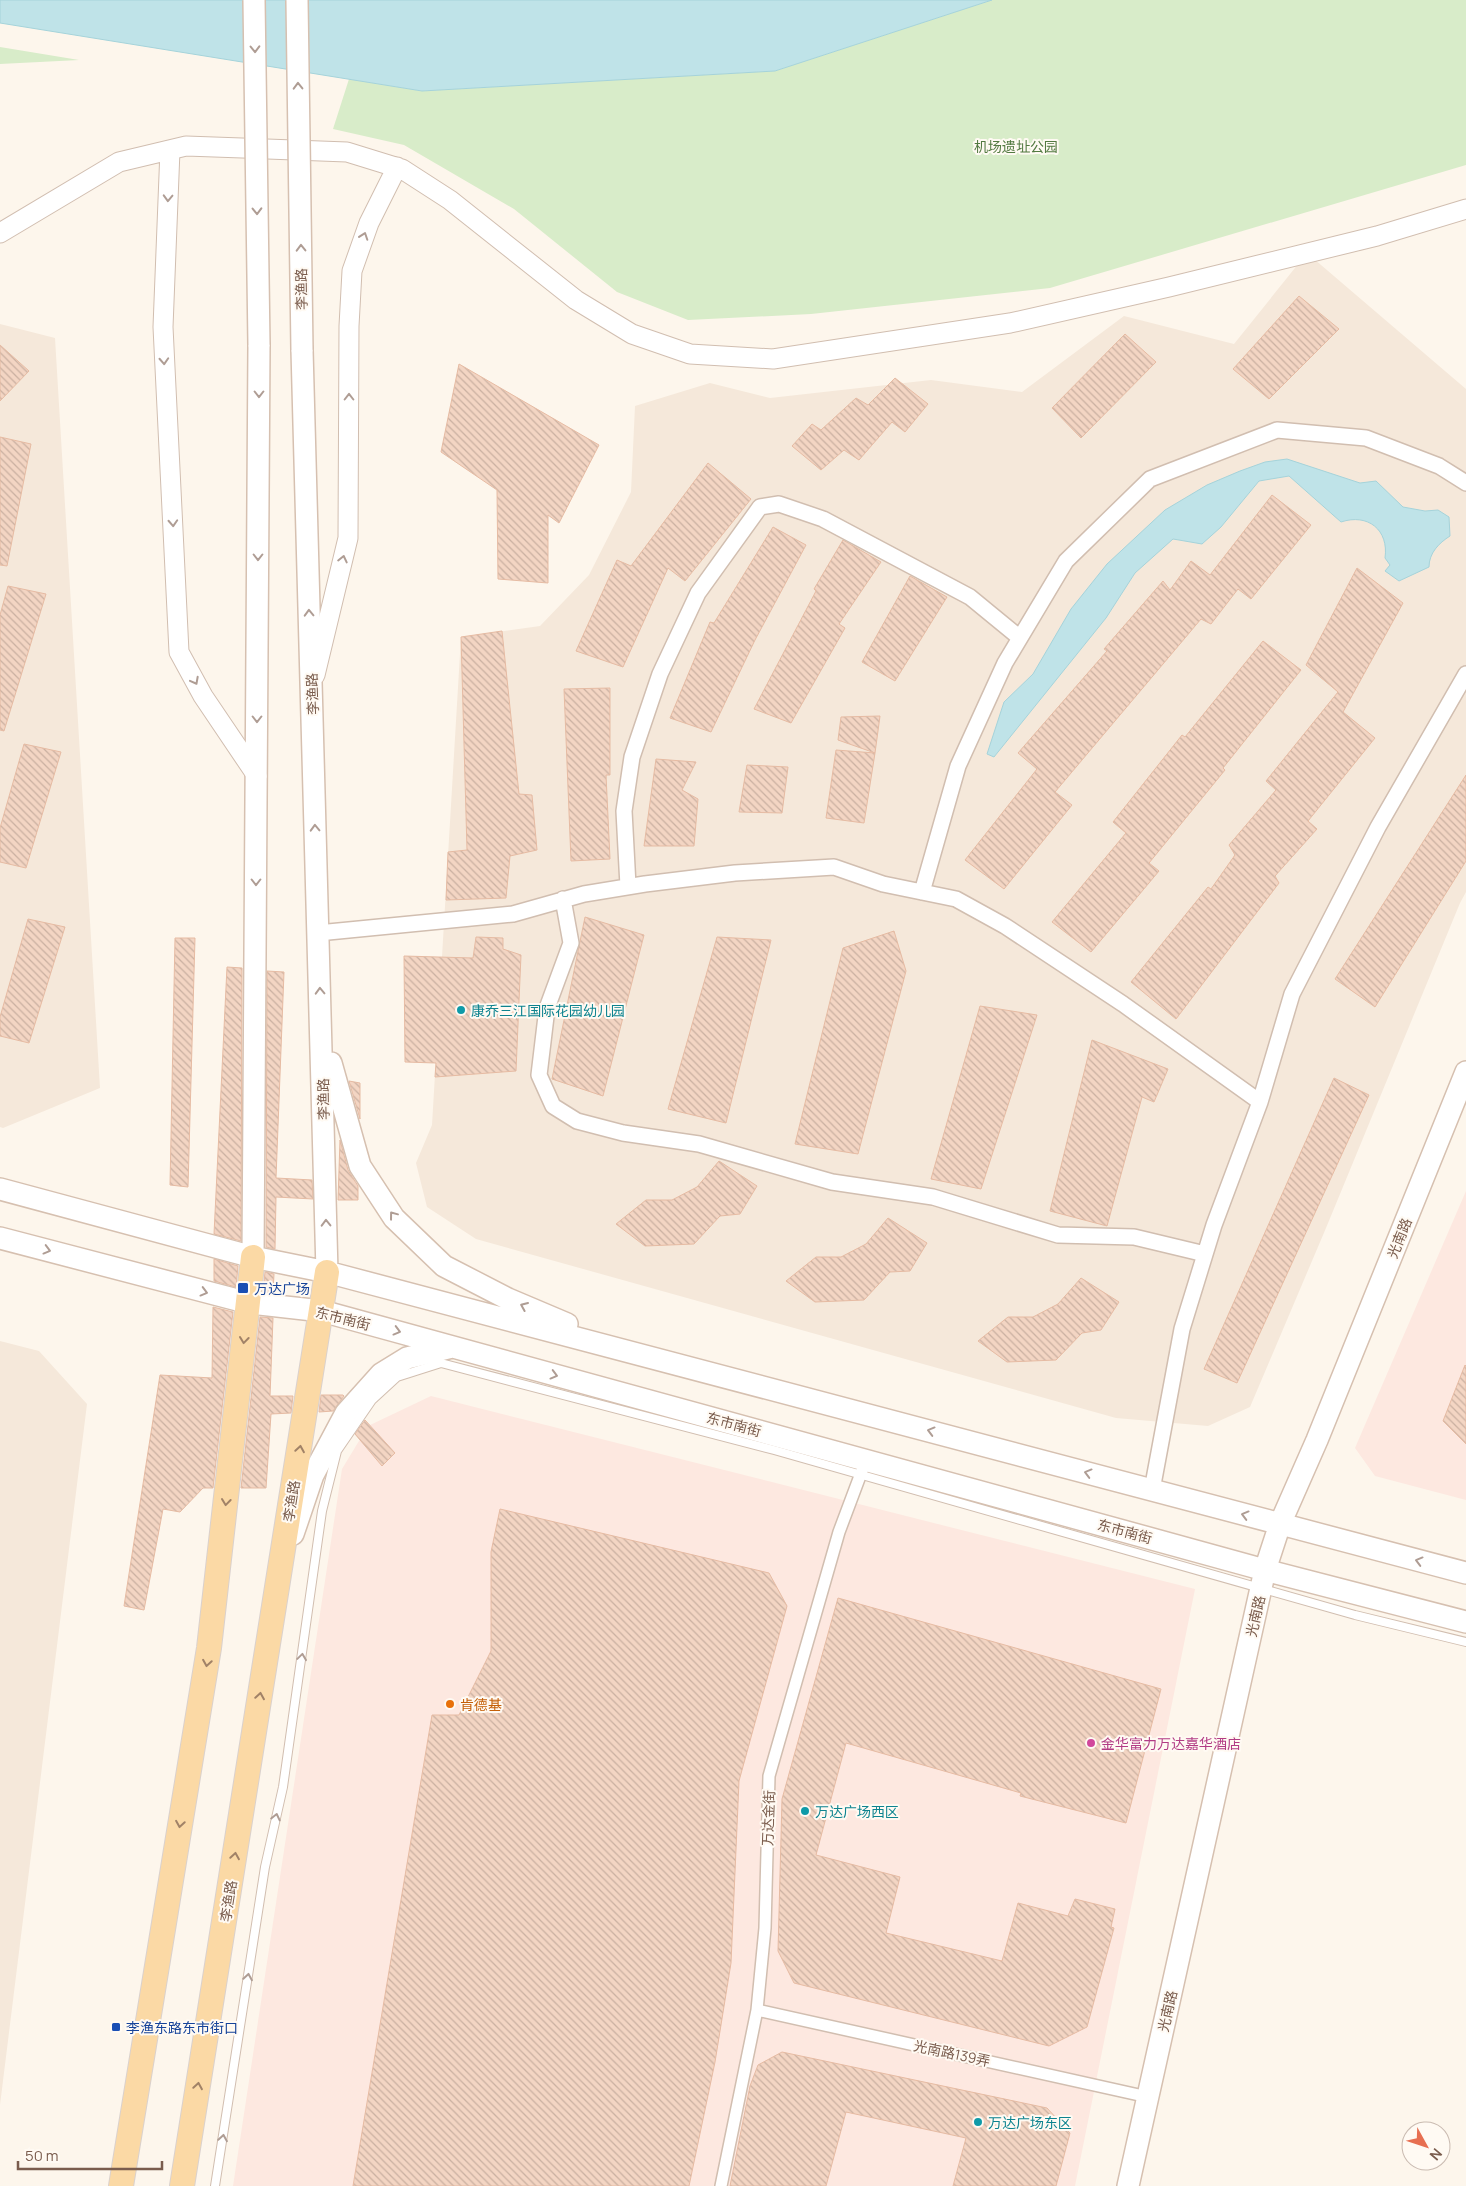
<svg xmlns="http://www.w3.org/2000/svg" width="1466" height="2186" font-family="Manrope,'Noto Sans SC',sans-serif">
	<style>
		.residential { fill: #f5e8da }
		.commercial { fill: #fde8e0 }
		.park { fill: #d8ecc9 }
		.water { fill: #bfe3e8; stroke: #a5d3da }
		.building { fill: url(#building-back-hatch); stroke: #e6bba3 }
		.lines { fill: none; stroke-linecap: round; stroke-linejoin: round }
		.service-casing { stroke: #d1beb0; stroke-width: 10 }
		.pedestrian-casing { stroke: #d1beb0; stroke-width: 14 }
		.minor-casing { stroke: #d1beb0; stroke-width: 18 }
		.tertiary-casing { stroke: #d1beb0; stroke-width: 21 }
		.secondary-casing { stroke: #d6c0b0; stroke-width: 24 }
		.primary-casing { stroke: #dad1cd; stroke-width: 26 }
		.service { stroke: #fff; stroke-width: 8 }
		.pedestrian { stroke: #fff; stroke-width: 11 }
		.minor { stroke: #fff; stroke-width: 15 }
		.tertiary { stroke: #fff; stroke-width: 19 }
		.secondary { stroke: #fff; stroke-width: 21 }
		.primary { stroke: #fbd9a5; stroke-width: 24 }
		.secondary-bridge-casing { stroke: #d6c0b0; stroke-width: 24; stroke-linecap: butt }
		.secondary-bridge { stroke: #fff; stroke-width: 21 }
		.oneway { stroke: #af9d94 }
		.oneway2 { stroke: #a18267 }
		.culture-dot { fill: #0f9aa8; stroke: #fffaf3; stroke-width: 2 }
		.transit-dot { fill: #1a4fb4; stroke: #fffaf3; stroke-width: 2 }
		.food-dot { fill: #e8710a; stroke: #fffaf3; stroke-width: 2 }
		.hotel-dot { fill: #d1479c; stroke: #fffaf3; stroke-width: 2 }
		.labels { text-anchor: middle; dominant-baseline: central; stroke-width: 4; stroke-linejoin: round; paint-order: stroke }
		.park-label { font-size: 14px; fill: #537a41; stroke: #fffaf3 }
		.street-label { font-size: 14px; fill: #7a5c4d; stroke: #fffaf3 }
		.culture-label { font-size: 14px; fill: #0d838f; stroke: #fffaf3; text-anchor: start }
		.transit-label { font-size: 14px; fill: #164399; stroke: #fffaf3; text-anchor: start }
		.food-label { font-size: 14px; fill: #c56008; stroke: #fffaf3; text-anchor: start }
		.hotel-label { font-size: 14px; fill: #b23c85; stroke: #fffaf3; text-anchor: start }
	</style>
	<defs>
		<pattern id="building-back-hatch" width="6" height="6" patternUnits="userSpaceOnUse" patternTransform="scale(1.25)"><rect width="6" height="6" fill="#f3d5c3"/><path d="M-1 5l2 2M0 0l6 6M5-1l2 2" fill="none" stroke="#cab0a1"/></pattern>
	</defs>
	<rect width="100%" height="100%" fill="#fdf6ec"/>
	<path class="residential" d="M 1307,253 L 1466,389 L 1466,892 L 1460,903 L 1326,1228 L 1250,1407 L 1208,1426 L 1116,1418 L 476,1239 L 427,1207 L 416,1163 L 432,1125 L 461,637 L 540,626 L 589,575 L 631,492 L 635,406 L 710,383 L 770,398 L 931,380 L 1022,392 L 1124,316 L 1234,344 Z
		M 0,324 L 55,338 L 100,1088 L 3,1128 L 0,1127 Z
		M 0,1341 L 39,1351 L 87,1404 L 0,2105 Z"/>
	<path class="commercial" d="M 1466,1191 L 1466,1500 L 1375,1476 L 1355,1448 Z
		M 431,1396 L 1195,1589 L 1075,2186 L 233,2186 L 342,1469 L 368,1426 Z"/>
	<path class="park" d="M 992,0 L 1466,0 L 1466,165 L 1050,288 L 811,314 L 688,320 L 617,292 L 514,209 L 404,145 L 333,129 L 349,79 L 422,91 L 775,71 Z
		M 0,47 L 79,60 L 0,64 Z"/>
	<path class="water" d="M 0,0 L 992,0 L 775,71 L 422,91 L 0,23 Z
		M 1287,459 L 1360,483 L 1376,481 L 1403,507 L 1425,511 L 1438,510 L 1449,517 L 1450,536 C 1439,543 1429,553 1429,567 L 1399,581 L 1385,571 L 1390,565 L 1385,558 C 1389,530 1368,513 1341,522 L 1289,476 L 1259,481 L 1221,527 L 1202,544 L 1173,539 L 1135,573 L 1106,618 L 994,757 L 987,754 L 1004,702 L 1033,674 L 1071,609 L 1107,564 L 1165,510 L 1207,485 L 1240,471 L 1265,462 Z"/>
	<path class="building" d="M 1299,296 L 1339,329 L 1269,399 L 1233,369 Z
		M 1125,334 L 1156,362 L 1081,438 L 1052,408 Z
		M 0,345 L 29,371 L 0,401 Z
		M 459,364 L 599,445 L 559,523 L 548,515 L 548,583 L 498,579 L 497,490 L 441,452 Z
		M 895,378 L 928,404 L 905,432 L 892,422 L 859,460 L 844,450 L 821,470 L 792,446 L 812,424 L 821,430 L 856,398 L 868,405 Z
		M 0,437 L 31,444 L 7,566 L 0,565 Z
		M 708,463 L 751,499 L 685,581 L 668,568 L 623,667 L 576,651 L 617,560 L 631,566 Z
		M 1272,495 L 1311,525 L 1251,599 L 1238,589 L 1211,624 L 1201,619 L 1055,792 L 1072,805 L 1004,889 L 965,860 L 1037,769 L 1018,753 L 1107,651 L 1104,649 L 1163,581 L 1170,590 L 1191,561 L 1210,575 Z
		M 773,527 L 806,545 L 755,640 L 711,732 L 670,718 L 710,622 L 714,623 Z
		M 843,540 L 881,562 L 839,624 L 845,628 L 791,723 L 754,709 L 816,591 L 814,589 Z
		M 1357,568 L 1403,603 L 1343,712 L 1375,738 L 1308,821 L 1317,829 L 1275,876 L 1279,883 L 1176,1019 L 1131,982 L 1208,887 L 1211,889 L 1235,855 L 1229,845 L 1276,790 L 1266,781 L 1338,692 L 1306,665 Z
		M 910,576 L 947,597 L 895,681 L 862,662 Z
		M 8,586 L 46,594 L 4,731 L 0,730 L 0,615 Z
		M 502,631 L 519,794 L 532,795 L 537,850 L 510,856 L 506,898 L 446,900 L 448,852 L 467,850 L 461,637 Z
		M 1263,641 L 1301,670 L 1223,768 L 1225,770 L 1149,863 L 1159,871 L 1091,952 L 1052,922 L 1126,833 L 1113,822 L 1182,735 L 1185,737 Z
		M 610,688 L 610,775 L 606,775 L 610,859 L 571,861 L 564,689 Z
		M 880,716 L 875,753 L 838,740 L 841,717 Z
		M 24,744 L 61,752 L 26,868 L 0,862 L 0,828 Z
		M 836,750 L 875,753 L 864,823 L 826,818 Z
		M 656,759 L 696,762 L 682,790 L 698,799 L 694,846 L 644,846 Z
		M 747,765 L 788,767 L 782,813 L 739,812 Z
		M 1466,775 L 1466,861 L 1375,1007 L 1335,979 Z
		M 585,917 L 644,935 L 603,1096 L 552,1079 Z
		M 28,919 L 65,927 L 29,1043 L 0,1036 L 0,1017 Z
		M 894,931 L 906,971 L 858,1154 L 795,1144 L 843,948 Z
		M 476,937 L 503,938 L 503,949 L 521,955 L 516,1071 L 435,1077 L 436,1063 L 405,1062 L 404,956 L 473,958 Z
		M 717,937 L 771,940 L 726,1123 L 668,1109 Z
		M 175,938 L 195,938 L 188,1187 L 170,1185 Z
		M 227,967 L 242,968 L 241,1241 L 214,1234 Z
		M 267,971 L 284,972 L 276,1178 L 312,1180 L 313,1199 L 276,1197 L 275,1249 L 266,1247 Z
		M 980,1006 L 1037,1015 L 981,1189 L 931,1179 Z
		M 1092,1040 L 1168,1069 L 1154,1102 L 1142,1097 L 1107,1226 L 1050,1211 Z
		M 1334,1078 L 1369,1095 L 1237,1383 L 1204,1369 Z
		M 349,1081 L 360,1083 L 360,1119 Z
		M 340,1140 L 348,1170 L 358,1186 L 358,1200 L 338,1200 Z
		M 719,1161 L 757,1186 L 740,1214 L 720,1216 L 694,1244 L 645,1246 L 616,1224 L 646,1200 L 672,1200 L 697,1187 Z
		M 888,1218 L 927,1243 L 910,1271 L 890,1272 L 864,1300 L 815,1302 L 786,1281 L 816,1257 L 841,1257 L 866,1244 Z
		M 214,1259 L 238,1266 L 236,1287 L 214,1281 Z
		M 265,1272 L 274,1274 L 273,1293 L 263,1292 Z
		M 1081,1278 L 1119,1302 L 1101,1330 L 1082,1333 L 1056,1360 L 1007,1362 L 978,1341 L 1008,1317 L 1033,1317 L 1058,1304 Z
		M 213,1307 L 233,1312 L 213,1488 L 203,1488 L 180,1512 L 163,1509 L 144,1610 L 124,1606 L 160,1375 L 212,1378 Z
		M 260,1317 L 273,1318 L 270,1396 L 293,1396 L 291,1413 L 271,1414 L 266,1488 L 241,1488 Z
		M 1465,1365 L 1466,1366 L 1466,1444 L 1443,1421 Z
		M 321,1395 L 343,1395 L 344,1396 L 333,1411 L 319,1412 Z
		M 365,1420 L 395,1453 L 382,1466 L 355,1434 Z
		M 500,1509 L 769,1573 L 787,1606 L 739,1781 L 731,1963 L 715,2062 L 689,2186 L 353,2186 L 432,1715 L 459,1715 L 491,1651 L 491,1552 Z
		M 838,1598 L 1161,1689 L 1126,1823 L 1020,1796 L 1021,1793 L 846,1743 L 816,1855 L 900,1877 L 886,1933 L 1002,1961 L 1018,1903 L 1068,1916 L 1075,1899 L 1115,1909 L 1111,1927 L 1114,1928 L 1087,2027 L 1049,2046 L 794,1983 L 778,1951 L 782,1799 Z
		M 782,2052 L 1047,2108 L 1070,2133 L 1056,2186 L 953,2186 L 966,2138 L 846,2112 L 826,2186 L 730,2186 L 750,2086 L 758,2065 Z"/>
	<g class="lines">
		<g class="service-casing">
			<path id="service" d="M 215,2186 L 265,1867 L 283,1787 L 322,1511 L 337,1451 L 372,1400 L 397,1377 L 441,1363 L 774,1450 L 1355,1615 L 1466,1642"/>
		</g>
		<g class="pedestrian-casing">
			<path id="pedestrian" d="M 757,2010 L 1148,2097
				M 721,2186 L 757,2010 L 765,1928 L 769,1776 L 839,1532 L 866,1460"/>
		</g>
		<g class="minor-casing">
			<path id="minor" d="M 628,886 L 624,811 L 632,757 L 660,674 L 698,593 L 760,507 L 779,504 L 823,519 L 970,597 L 1020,638
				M 922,892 L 958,766 L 1005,663 L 1066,561 L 1150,479 L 1277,430 L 1366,438 L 1439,466 L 1466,483
				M 563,899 L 571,943 L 547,1008 L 539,1075 L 553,1106 L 577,1121 L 623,1133 L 699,1144 L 832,1182 L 933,1197 L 1058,1235 L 1134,1237 L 1205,1254
				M 318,933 L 513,914 L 584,894 L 645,884 L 735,873 L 834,867 L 883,884 L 956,899 L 1005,926 L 1123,1004 L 1260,1102
				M 1152,1490 L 1182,1329 L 1214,1225 L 1260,1102 L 1292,994 L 1378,827 L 1466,674"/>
		</g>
		<g class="tertiary-casing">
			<path id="tertiary" d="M 170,150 L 163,327 L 179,652 L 203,696 L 257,776
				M 0,233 L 119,162 L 186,146 L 347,152 L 402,169 L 450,200 L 576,300 L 632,334 L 690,354 L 773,359 L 1010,323 L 1169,287 L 1377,236 L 1466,209
				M 315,675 L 348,538 L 349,326 L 352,271 L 369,223 L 397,167"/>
		</g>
		<g class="secondary-casing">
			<path id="secondary" d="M 302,350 L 327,1272
				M 331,1063 L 360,1166 L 394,1218 L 444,1266 L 508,1299 L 567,1324
				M 0,1189 L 253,1257 L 327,1272 L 1466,1573
				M 0,1238 L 249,1303 L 322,1311 L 1265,1570 L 1466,1622
				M 253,1257 L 259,345
				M 293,1534 L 313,1475 L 346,1413 L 381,1374 L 407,1358 L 452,1347
				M 1128,2186 L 1265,1570 L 1280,1524 L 1317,1440 L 1466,1072"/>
		</g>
		<g class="primary-casing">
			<path id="primary" d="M 121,2186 L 209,1648 L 253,1257
				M 182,2186 L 327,1272"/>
		</g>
		<use href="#service" class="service"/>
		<use href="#pedestrian" class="pedestrian"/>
		<use href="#minor" class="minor"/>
		<use href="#tertiary" class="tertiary"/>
		<use href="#secondary" class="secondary"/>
		<use href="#primary" class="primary"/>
		<g class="secondary-bridge-casing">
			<path id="secondary-bridge" d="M 254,0 L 259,345
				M 297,0 L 302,350"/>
		</g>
		<use href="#secondary-bridge" class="secondary-bridge"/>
	</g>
	<defs><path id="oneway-chevron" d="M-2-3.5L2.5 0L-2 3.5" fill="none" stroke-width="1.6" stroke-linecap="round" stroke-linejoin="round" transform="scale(1.25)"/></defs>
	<g class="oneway">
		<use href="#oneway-chevron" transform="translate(255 49) rotate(89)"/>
		<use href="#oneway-chevron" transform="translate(298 86) rotate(-91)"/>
		<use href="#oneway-chevron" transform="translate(168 198) rotate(92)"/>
		<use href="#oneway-chevron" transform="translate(257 211) rotate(89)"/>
		<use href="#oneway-chevron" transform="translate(364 236) rotate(-71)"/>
		<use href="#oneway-chevron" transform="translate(301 248) rotate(-91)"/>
		<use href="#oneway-chevron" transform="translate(164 361) rotate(87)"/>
		<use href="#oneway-chevron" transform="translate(259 394) rotate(90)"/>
		<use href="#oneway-chevron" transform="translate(349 397) rotate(-90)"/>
		<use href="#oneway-chevron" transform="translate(173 523) rotate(87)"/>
		<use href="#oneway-chevron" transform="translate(258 557) rotate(90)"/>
		<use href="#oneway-chevron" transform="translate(343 559) rotate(-77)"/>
		<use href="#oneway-chevron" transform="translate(309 613) rotate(-92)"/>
		<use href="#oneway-chevron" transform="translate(195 681) rotate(62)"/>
		<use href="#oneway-chevron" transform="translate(257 719) rotate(90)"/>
		<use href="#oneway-chevron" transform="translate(315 828) rotate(-92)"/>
		<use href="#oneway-chevron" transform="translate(256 882) rotate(90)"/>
		<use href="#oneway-chevron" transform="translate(320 991) rotate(-92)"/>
		<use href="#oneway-chevron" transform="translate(393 1215) rotate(-127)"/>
		<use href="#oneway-chevron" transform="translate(326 1223) rotate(-91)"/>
		<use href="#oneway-chevron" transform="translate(47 1250) rotate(15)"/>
		<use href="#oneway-chevron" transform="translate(204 1292) rotate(15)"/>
		<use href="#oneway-chevron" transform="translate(524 1306) rotate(-157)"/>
		<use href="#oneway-chevron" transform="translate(397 1331) rotate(15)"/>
		<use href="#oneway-chevron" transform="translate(554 1375) rotate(15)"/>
		<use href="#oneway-chevron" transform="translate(931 1431) rotate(-165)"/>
		<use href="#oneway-chevron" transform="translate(1088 1473) rotate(-165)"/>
		<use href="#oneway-chevron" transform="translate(1245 1515) rotate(-165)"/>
		<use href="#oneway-chevron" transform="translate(1419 1561) rotate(-165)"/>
		<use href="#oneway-chevron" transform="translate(302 1657) rotate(-82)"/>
		<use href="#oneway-chevron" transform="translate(276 1817) rotate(-77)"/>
		<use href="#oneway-chevron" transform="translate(248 1977) rotate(-81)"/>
		<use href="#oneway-chevron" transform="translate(223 2138) rotate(-81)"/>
	</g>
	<g class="oneway2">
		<use href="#oneway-chevron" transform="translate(244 1340) rotate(97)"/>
		<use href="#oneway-chevron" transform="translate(300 1449) rotate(-81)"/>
		<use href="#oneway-chevron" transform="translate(226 1502) rotate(97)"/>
		<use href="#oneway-chevron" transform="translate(207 1663) rotate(99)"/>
		<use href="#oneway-chevron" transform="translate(260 1696) rotate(-81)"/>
		<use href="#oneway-chevron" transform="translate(180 1824) rotate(99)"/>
		<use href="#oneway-chevron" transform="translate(235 1856) rotate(-81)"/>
		<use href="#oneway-chevron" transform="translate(198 2086) rotate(-81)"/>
	</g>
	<g class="culture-dot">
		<circle cx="461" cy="1010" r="5"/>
		<circle cx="805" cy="1811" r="5"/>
		<circle cx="978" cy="2122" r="5"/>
	</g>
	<g class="transit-dot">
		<rect x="237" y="1282" width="12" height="12" rx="2.5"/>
		<rect x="111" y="2022" width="10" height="10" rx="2.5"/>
	</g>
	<circle class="food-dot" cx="450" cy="1704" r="5"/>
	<circle class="hotel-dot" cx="1091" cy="1743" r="5"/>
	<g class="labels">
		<g class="park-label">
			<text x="1016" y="146">机场遗址公园</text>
		</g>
		<g class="street-label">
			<text transform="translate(301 289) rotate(-91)">李渔路</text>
			<text transform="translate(312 694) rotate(-92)">李渔路</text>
			<text transform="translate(323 1099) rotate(-91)">李渔路</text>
			<text transform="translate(1399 1238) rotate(-68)">光南路</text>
			<text transform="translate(343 1318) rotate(14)">东市南街</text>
			<text transform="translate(734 1424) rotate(15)">东市南街</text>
			<text transform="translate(291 1501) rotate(-81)">李渔路</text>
			<text transform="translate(1125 1531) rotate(15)">东市南街</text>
			<text transform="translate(1255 1616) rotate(-77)">光南路</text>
			<text transform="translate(768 1818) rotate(-88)">万达金街</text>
			<text transform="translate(228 1901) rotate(-81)">李渔路</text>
			<text transform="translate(1167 2011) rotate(-77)">光南路</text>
			<text transform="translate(952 2053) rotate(12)">光南路139弄</text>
		</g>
		<g class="culture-label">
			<text x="471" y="1010">康乔三江国际花园幼儿园</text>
			<text x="815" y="1811">万达广场西区</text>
			<text x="988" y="2122">万达广场东区</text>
		</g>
		<g class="transit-label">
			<text x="254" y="1288">万达广场</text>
			<text x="126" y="2027">李渔东路东市街口</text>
		</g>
		<g class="food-label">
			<text x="460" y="1704">肯德基</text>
		</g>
		<g class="hotel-label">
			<text x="1101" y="1743">金华富力万达嘉华酒店</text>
		</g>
	</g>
	<g transform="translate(1426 2146) rotate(130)"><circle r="24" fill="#fffaf3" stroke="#cabbb1"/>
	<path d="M0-4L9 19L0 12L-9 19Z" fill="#e76f51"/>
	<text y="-8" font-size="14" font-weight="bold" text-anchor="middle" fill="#7a5c4d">N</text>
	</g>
	<path d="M18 2161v8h144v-8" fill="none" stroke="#7a5c4d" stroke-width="2.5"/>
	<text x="25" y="2161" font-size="15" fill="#7a5c4d" stroke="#fffaf3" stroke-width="4" paint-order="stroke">50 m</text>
</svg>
